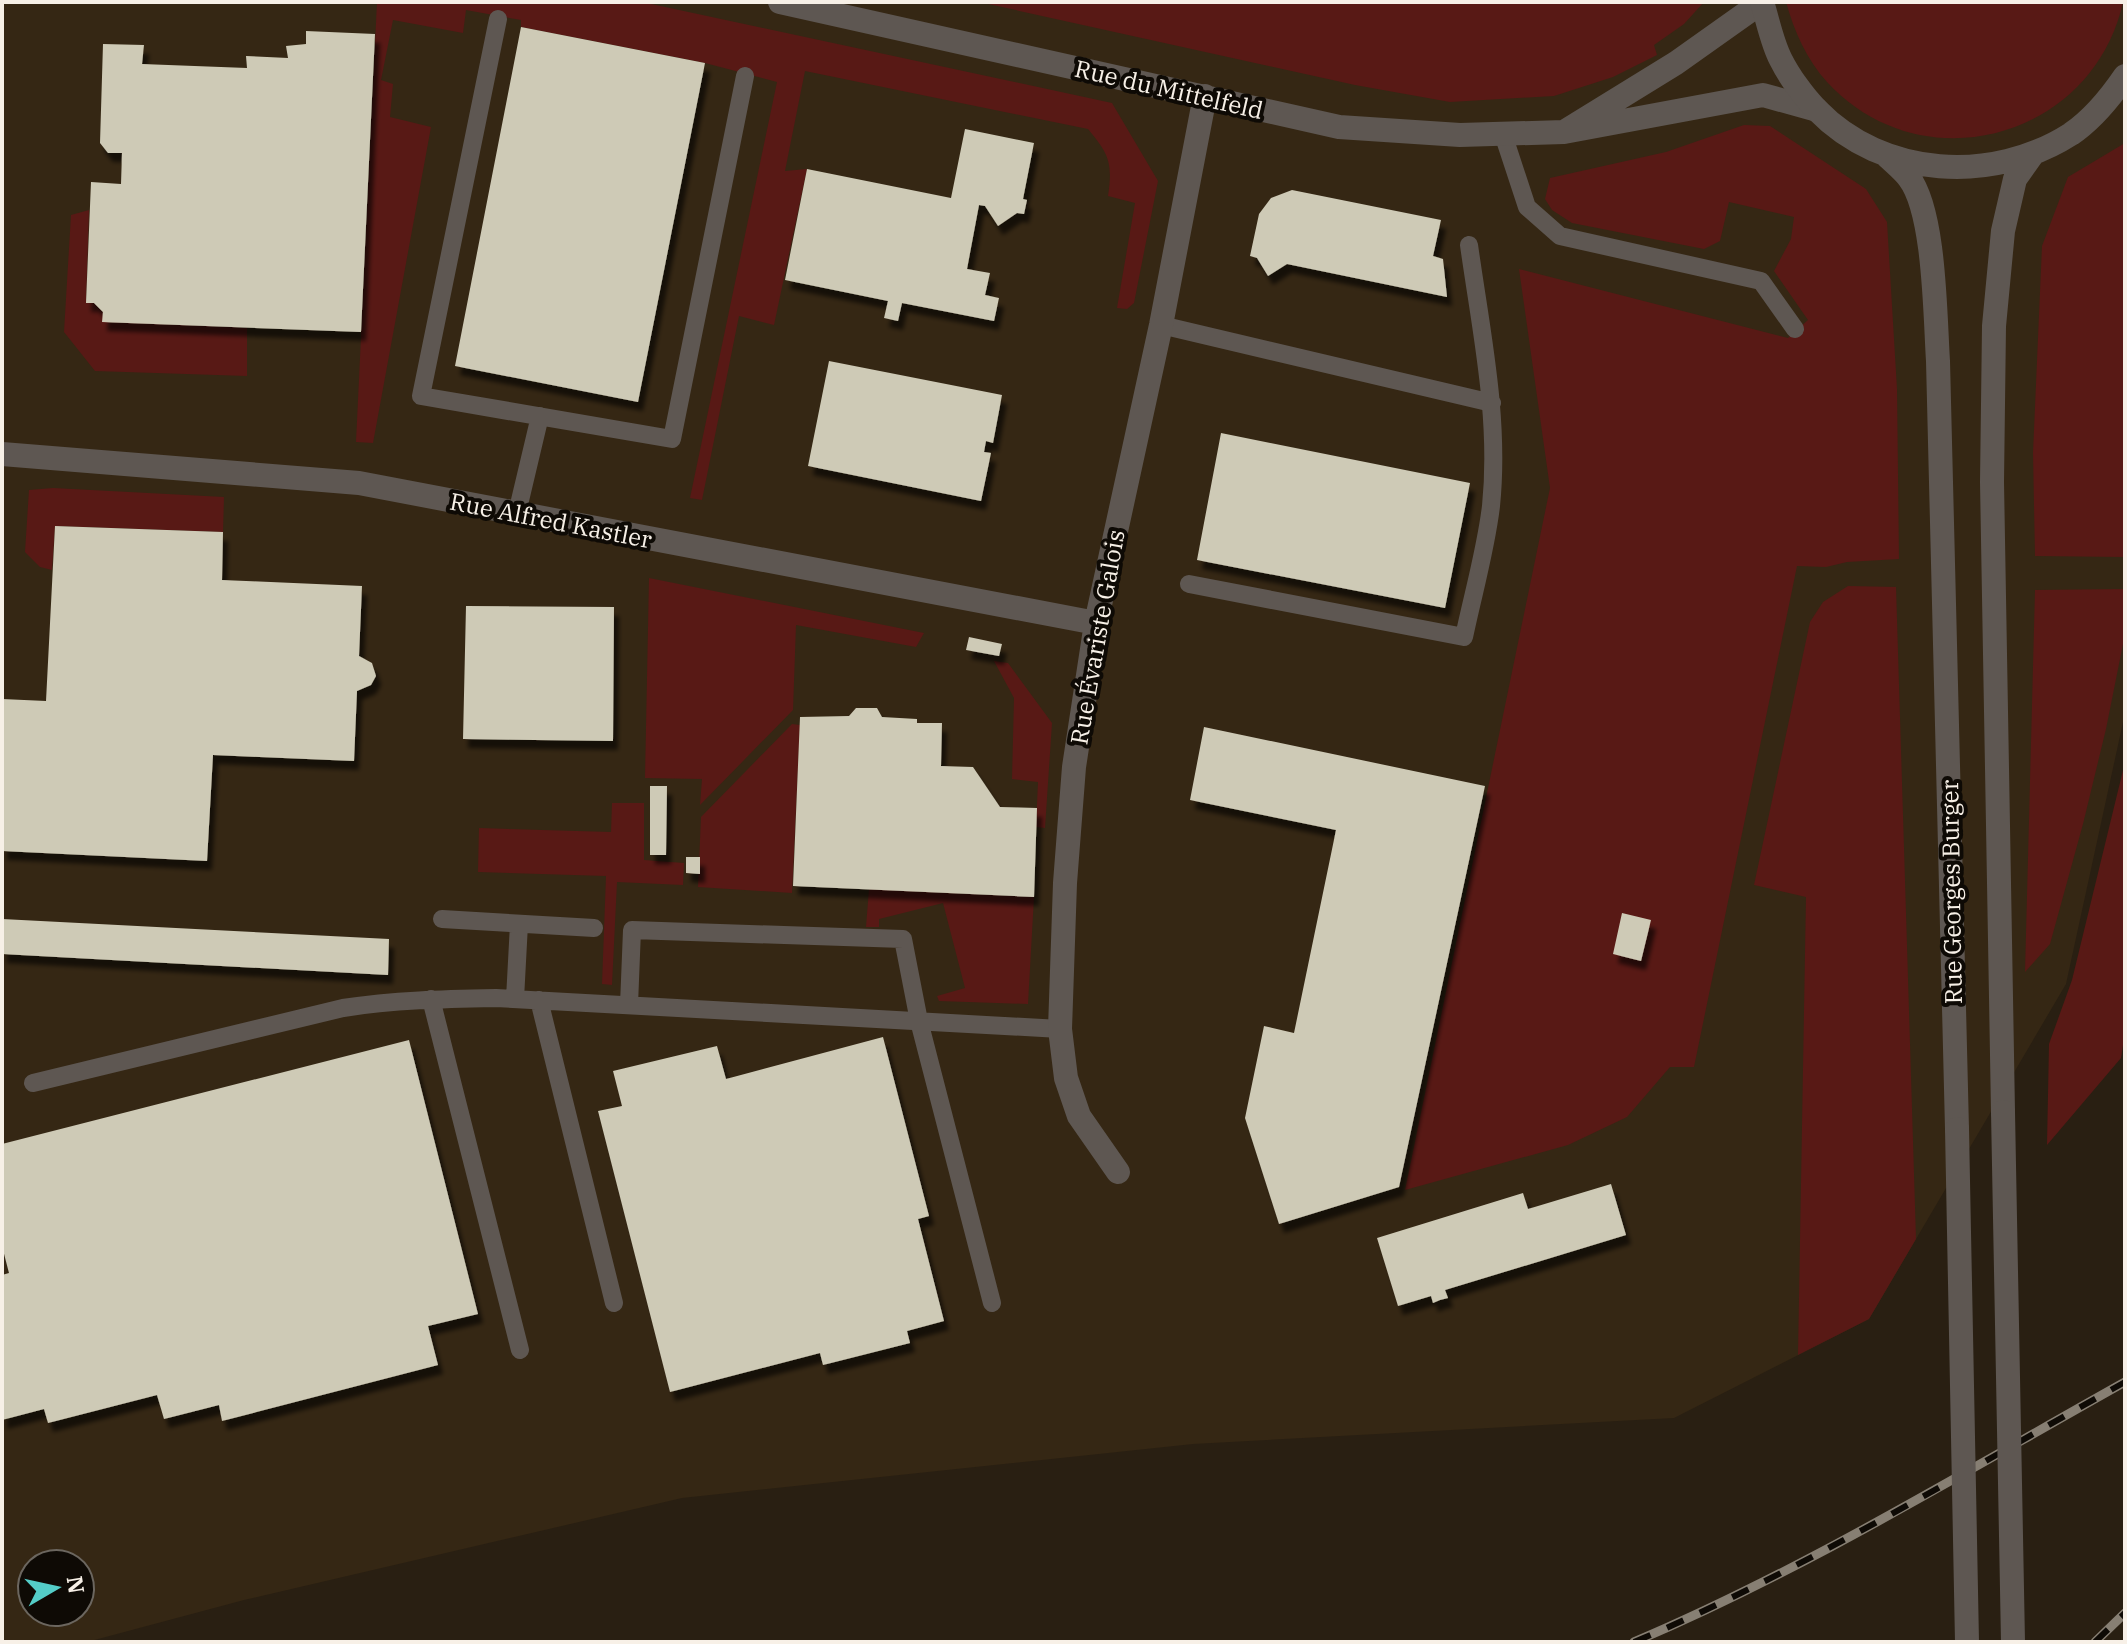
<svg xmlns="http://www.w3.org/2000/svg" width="2127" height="1644" font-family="'IBM Plex Serif',serif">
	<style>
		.built { fill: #352714; fill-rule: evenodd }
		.green { fill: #581915 }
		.building { fill: #cecab6; filter: url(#shadow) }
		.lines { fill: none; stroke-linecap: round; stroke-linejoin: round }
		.service { stroke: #5e5752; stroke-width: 18 }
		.minor { stroke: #5e5752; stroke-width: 24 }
		.tertiary { stroke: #5e5752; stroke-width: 24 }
		.rail-casing { stroke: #877f73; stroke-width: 9 }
		.rail { stroke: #0e0a05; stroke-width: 6; stroke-dasharray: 18; stroke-linecap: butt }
		.tertiary-bridge { stroke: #5e5752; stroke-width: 24 }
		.labels { text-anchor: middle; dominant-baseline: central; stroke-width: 8; stroke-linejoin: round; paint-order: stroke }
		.street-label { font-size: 24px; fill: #f7f0e7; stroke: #0e0a05 }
	</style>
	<defs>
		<filter id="shadow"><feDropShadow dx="5" dy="9" stdDeviation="2" flood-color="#0009"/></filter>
	</defs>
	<rect width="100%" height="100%" fill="#291f12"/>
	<path class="built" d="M 2,2 L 2125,2 L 2125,713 L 2066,984 L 1869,1319 L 1674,1418 L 1193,1444 L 682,1498 L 244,1600 L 87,1642 L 2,1642 ZM 32,1564 L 80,1564 L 80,1612 L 32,1612 Z"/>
	<path class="green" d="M 377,2 L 642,2 L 1112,103 L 1158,181 L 1134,303 L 1127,309 L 1117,308 L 1135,203 L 1108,196 C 1113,163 1109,154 1088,129 L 805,71 L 785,171 L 807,169 L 774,325 L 739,316 L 702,500 L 690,498 L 777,82 L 705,63 L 521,27 L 521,20 L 466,10 L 463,33 L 393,20 L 381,80 L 393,84 L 390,117 L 431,127 L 373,443 L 356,442 Z
		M 979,2 L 1704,2 L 1684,24 L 1654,45 L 1657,55 L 1613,77 L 1554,96 L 1450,102 L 1355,85 Z
		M 1786,2 L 2123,2 C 2093,138 1923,186 1827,82 C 1807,60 1794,31 1786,2 Z
		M 1744,125 L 1770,126 L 1866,189 L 1887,222 L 1897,389 L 1899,559 L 1847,562 L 1826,567 L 1797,566 L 1694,1067 L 1670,1067 L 1627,1117 L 1568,1145 L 1405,1190 L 1550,488 L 1519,269 L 1788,338 L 1808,320 L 1774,271 L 1791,239 L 1794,217 L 1729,202 L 1720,241 L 1704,249 L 1572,223 L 1552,210 L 1545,199 L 1550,178 L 1666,152 Z
		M 2125,143 L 2125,557 L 2035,556 L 2033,453 L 2042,246 L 2068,177 Z
		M 89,210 L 86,302 L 94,303 L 103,312 L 103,321 L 247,328 L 247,376 L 95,371 L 64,332 L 71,215 Z
		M 53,488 L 224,497 L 223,532 L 55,526 L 52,570 L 40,567 L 25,552 L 29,490 Z
		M 649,578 L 924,633 L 916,647 L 796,625 L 793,710 L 700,805 L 702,779 L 645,778 Z
		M 1848,586 L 1896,587 L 1916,1239 L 1869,1319 L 1798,1355 L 1806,897 L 1754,885 L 1810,622 L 1823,602 Z
		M 2125,589 L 2125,634 L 2106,729 L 2083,824 L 2050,944 L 2025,972 L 2035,590 Z
		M 994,661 L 1008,663 L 1052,723 L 1045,828 L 1036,827 L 1038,782 L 1012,779 L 1014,698 Z
		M 792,724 L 800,725 L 792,893 L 698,887 L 701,817 Z
		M 2125,762 L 2125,1032 L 2121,1058 L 2047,1145 L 2049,1044 L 2072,980 Z
		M 612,803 L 644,803 L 644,860 L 684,863 L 683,885 L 617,882 L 612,985 L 602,984 L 606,876 L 478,872 L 479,828 L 611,832 Z
		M 869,889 L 1034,897 L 1028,1004 L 939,1001 L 937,996 L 965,988 L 943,903 L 879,919 L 879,927 L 866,927 Z"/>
	<path class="building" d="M 521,27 L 705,63 L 638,402 L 455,366 Z
		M 306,31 L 375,34 L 361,332 L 102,322 L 103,312 L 94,303 L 86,303 L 91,182 L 121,184 L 122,153 L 108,153 L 100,143 L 103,44 L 144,45 L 142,64 L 247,68 L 246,56 L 288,58 L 286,46 L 306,44 Z
		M 965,129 L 1034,143 L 1023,199 L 1027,200 L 1024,214 L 1017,213 L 998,226 L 985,206 L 979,205 L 967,269 L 990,273 L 985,295 L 999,298 L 994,321 L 902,303 L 898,321 L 884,318 L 888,301 L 785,280 L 807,169 L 951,198 Z
		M 1292,190 L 1441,220 L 1433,256 L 1443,259 L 1447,297 L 1287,264 L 1268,276 L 1257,258 L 1250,256 L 1259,214 L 1271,198 Z
		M 829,361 L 1002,395 L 993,443 L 986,441 L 984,452 L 991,453 L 981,501 L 808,466 Z
		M 1221,433 L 1470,483 L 1445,608 L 1197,560 Z
		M 55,526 L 223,532 L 222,580 L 362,586 L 359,656 L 372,663 L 376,676 L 371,685 L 357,691 L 354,761 L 213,755 L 207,861 L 2,851 L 2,699 L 46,701 Z
		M 466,606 L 614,607 L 613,741 L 463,739 Z
		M 969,637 L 1002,644 L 999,656 L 966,650 Z
		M 856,708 L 877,708 L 882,717 L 917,719 L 917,723 L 942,723 L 941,766 L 973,767 L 1000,807 L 1037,808 L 1034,897 L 793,886 L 800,717 L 849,716 Z
		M 1204,727 L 1485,786 L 1399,1187 L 1279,1224 L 1245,1118 L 1264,1026 L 1294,1033 L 1336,830 L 1190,800 Z
		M 650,786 L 667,786 L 666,855 L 650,855 Z
		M 686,857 L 700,857 L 700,874 L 686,873 Z
		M 1622,913 L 1651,920 L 1641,961 L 1613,954 Z
		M 2,919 L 389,939 L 388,975 L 2,954 Z
		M 883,1037 L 929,1216 L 918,1219 L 944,1321 L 907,1331 L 910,1343 L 823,1365 L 820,1353 L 670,1392 L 598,1111 L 622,1106 L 613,1071 L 717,1046 L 726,1079 Z
		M 409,1040 L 478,1314 L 428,1326 L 438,1365 L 222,1421 L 219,1405 L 164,1419 L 157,1395 L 48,1423 L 44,1409 L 2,1420 L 2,1275 L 9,1273 L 2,1246 L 2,1144 Z
		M 1611,1184 L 1626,1235 L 1445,1290 L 1448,1298 L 1440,1300 L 1433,1303 L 1431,1296 L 1398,1306 L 1377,1238 L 1523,1193 L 1528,1209 Z"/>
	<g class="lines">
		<path class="service" d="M 498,19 L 421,396 L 672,439 L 745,76
			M 1503,134 L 1527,207 L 1560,236 L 1761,281 L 1795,329
			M 1161,325 L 1492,403
			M 517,513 L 540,416
			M 1189,584 L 1464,637 C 1473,594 1486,549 1491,506 C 1500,418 1481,331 1469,245
			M 442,919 L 594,928
			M 431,999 L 520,1350
			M 515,999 L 519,924
			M 539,1000 L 614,1303
			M 629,1005 L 632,930 L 903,939 L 919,1021 L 992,1303
			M 33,1083 L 343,1008 C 394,1000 444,999 496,998 L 1060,1029"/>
		<path class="minor" d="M 780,2 L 1339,127 L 1460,135 L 1564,132
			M 1762,2 L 1676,63 L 1564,132 L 1763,95 L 1817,110
			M 2,454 L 359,483 L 1096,623
			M 1118,1172 L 1079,1116 L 1066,1078 L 1060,1029 L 1065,883 L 1074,767 L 1096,623 L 1161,325 L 1205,96"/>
		<path class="tertiary" d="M 1762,2 C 1768,21 1772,43 1781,60 C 1789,76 1804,97 1817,110 C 1883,178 1993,184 2071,134 C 2093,119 2110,98 2125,76
			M 1887,156 C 1894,163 1903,170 1909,178 C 1935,212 1935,316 1938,361 L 1957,1129
			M 2003,1112 L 1992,482 L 1994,326 L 2003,231 L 2015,179 L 2032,155"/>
		<g class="rail-casing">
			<path id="rail" d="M 1634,1642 C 1804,1570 1964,1472 2125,1382
				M 2095,1642 L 2125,1613"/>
		</g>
		<use href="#rail" class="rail"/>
		<path class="tertiary-bridge" d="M 2003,1112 L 2013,1642
			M 1957,1129 L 1967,1642"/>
	</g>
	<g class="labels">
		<g class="street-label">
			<text transform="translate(1169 89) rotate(13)">Rue du Mittelfeld</text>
			<text transform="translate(551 520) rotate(11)">Rue Alfred Kastler</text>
			<text transform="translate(1097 637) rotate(-80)">Rue Évariste Galois</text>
			<text transform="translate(1951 892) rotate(-91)">Rue Georges Burger</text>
		</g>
	</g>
	<rect width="2127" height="1644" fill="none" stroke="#f7f0e7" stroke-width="8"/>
	<g transform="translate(56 1588) rotate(81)"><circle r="38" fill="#0e0a05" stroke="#6b665f" stroke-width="2"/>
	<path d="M0-6L14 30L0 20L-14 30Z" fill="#54cdc8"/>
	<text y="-12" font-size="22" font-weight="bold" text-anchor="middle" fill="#f7f0e7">N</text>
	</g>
</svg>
